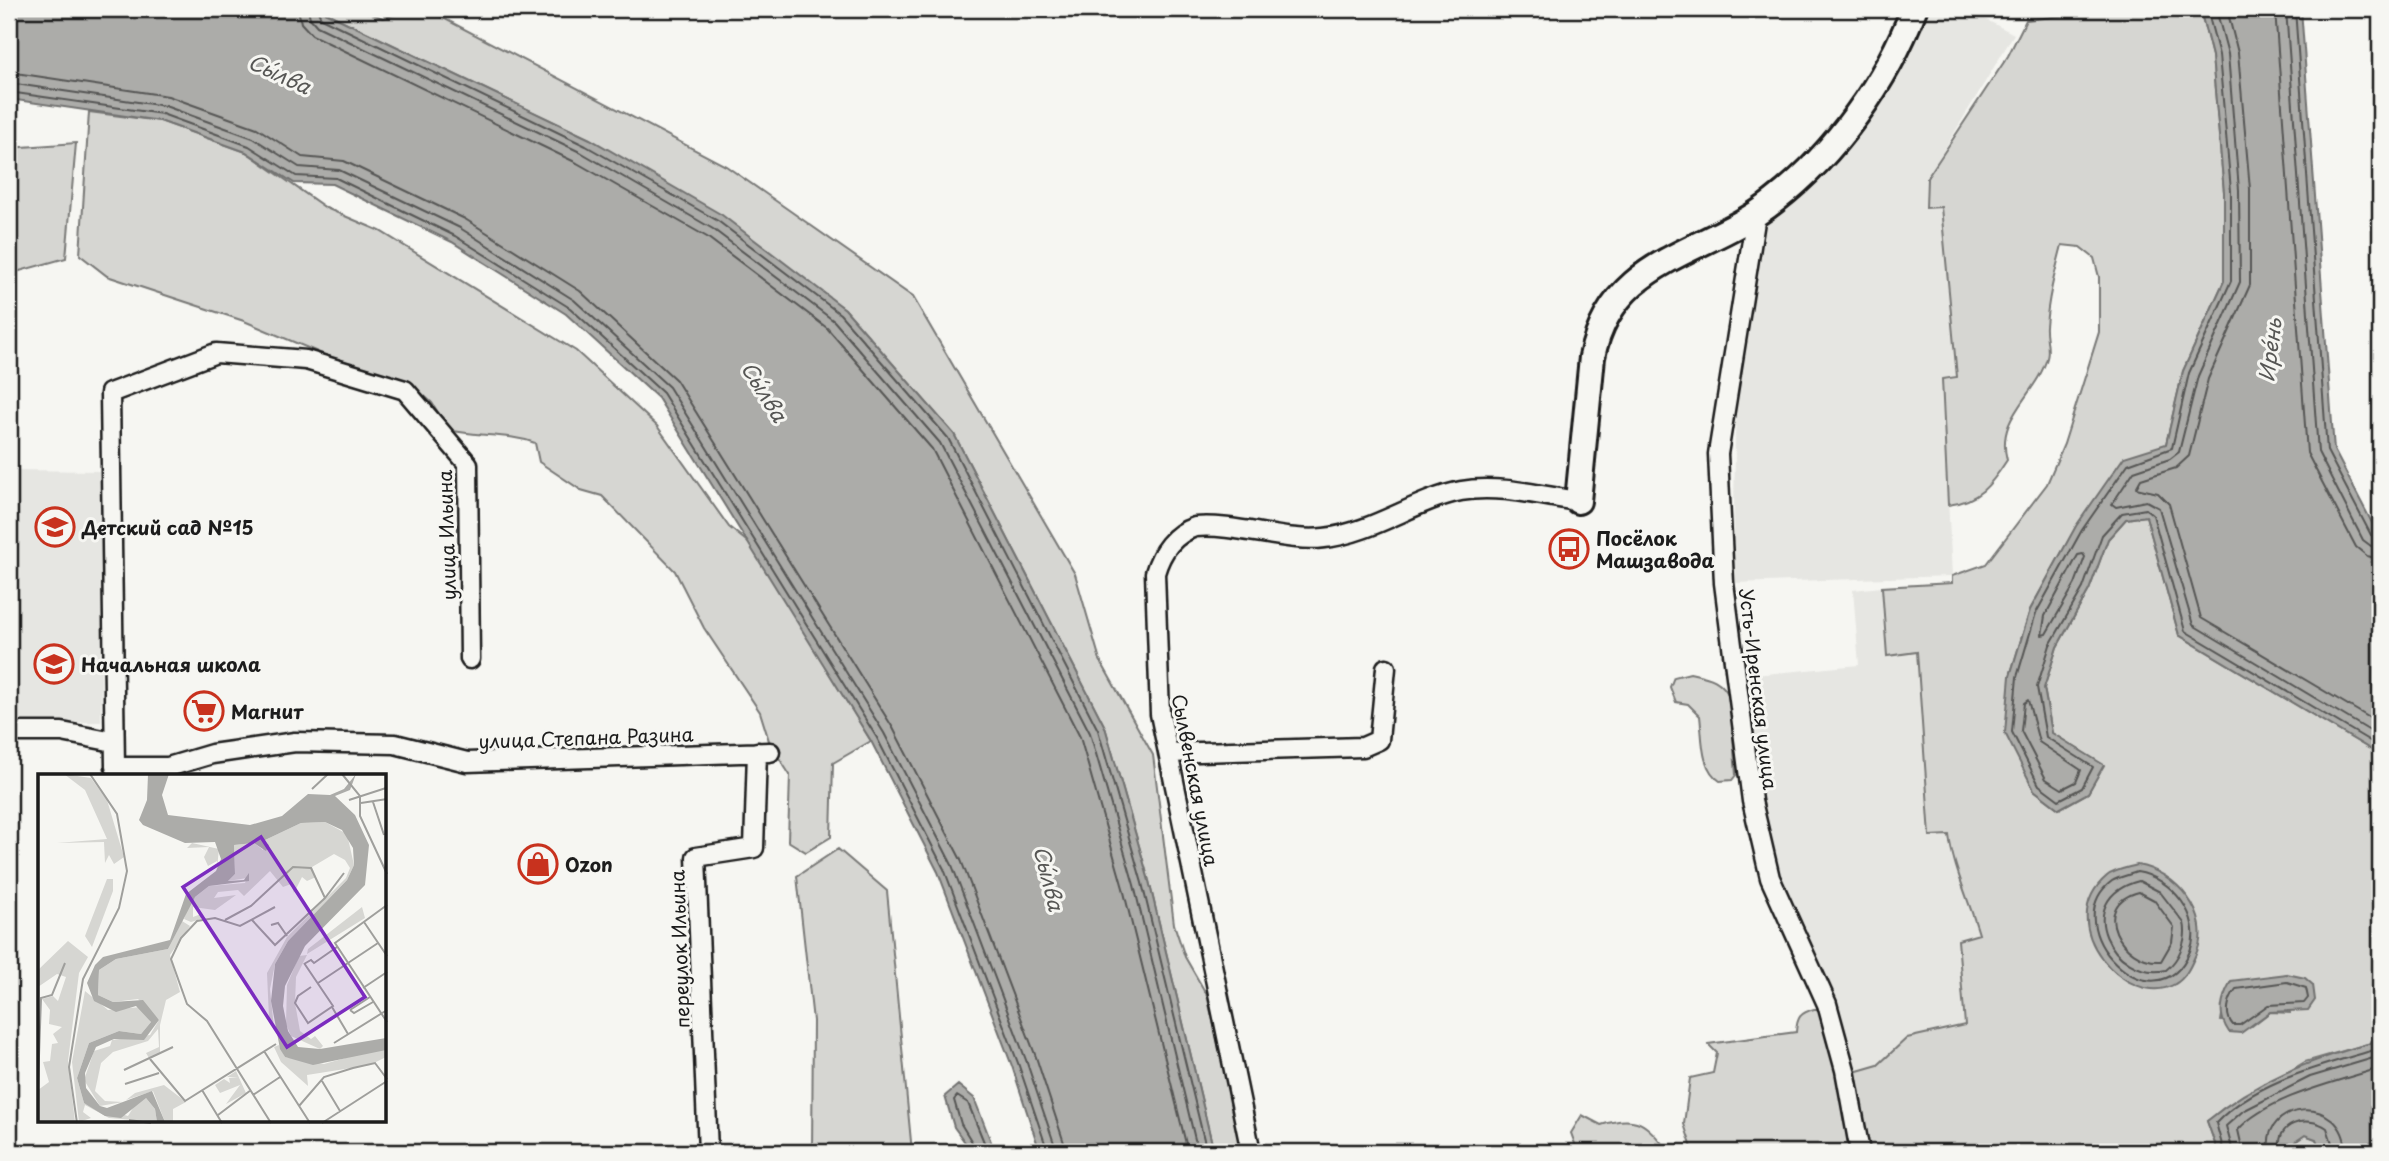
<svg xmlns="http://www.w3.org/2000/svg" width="2389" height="1161" font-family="'Playpen Sans',sans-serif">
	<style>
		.built { fill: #e6e6e2 }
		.green { fill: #d6d6d2; stroke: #797977; stroke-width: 2; fill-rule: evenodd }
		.water { fill: #acaca9; stroke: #727271; stroke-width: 2 }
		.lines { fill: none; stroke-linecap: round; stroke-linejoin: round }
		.shore { stroke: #565654; stroke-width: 2 }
		.street-casing { stroke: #1c1c1c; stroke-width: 23 }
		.secondary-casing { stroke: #1c1c1c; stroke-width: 30 }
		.street { stroke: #f6f6f2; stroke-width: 18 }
		.secondary { stroke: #f6f6f2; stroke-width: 24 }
		.labels { text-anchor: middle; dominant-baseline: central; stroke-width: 6; stroke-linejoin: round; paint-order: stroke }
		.poi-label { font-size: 19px; font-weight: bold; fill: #1c1c1c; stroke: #f6f6f2; text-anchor: start }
		.street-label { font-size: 19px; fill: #1c1c1c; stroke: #f6f6f2 }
		.water-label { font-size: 21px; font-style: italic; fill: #565654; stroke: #f6f6f2 }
		.inset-road { fill: none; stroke: #9f9f9c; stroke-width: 2 }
		.view { fill: #7b2cbf; fill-opacity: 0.15; stroke: #7b2cbf; stroke-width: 3.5 }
		.inset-edge { fill: none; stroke: #1c1c1c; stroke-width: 3.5 }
	</style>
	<rect width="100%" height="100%" fill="#f6f6f2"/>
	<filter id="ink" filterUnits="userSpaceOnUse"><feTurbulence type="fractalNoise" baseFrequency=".0143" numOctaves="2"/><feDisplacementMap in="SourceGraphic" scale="14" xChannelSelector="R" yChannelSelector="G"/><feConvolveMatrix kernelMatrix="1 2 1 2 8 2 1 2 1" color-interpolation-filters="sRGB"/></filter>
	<g filter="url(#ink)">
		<path class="built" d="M 1922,9 L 1965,9 L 2014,34 L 1927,178 L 1941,207 L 1957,378 L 1942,380 L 1952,576 L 1733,583 L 1736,379 L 1760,235 Z
			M 9,470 L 102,471 L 101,722 L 9,723 Z
			M 1882,587 L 1887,656 L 1917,651 L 1930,836 L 1949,834 L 1952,858 L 1959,868 L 1979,935 L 1964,939 L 1965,1025 L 1908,1038 L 1878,1065 L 1854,1072 L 1773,874 L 1755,781 L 1744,676 L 1859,665 L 1853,590 Z"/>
		<path class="green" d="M 318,9 L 359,9 L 383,18 L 413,9 L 426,9 L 726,166 L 913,297 L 1075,574 L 1100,660 L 1153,755 L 1174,924 L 1185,957 L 1207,995 L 1243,1152 L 1214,1152 L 1149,881 L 1105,727 L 954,434 L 845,309 L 590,139 Z
			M 2082,9 L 2200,9 L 2212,56 L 2224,192 L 2224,281 L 2183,371 L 2166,444 L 2076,527 L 2030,610 L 2010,676 L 2034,790 L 2059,809 L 2088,793 L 2103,765 L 2052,733 L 2044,688 L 2057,647 L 2089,590 L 2108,539 L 2126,519 L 2146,516 L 2179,635 L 2380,755 L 2380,1027 L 2371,1043 L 2305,1062 L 2207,1121 L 2218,1152 L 1868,1152 L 1854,1072 L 1878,1065 L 1907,1038 L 1965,1025 L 1958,940 L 1979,934 C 1970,903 1952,864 1949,835 L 1930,836 L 1917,652 L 1887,656 L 1882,587 L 1952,583 L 1952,576 L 1986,564 L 2047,484 L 2064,444 L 2099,332 L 2099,277 L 2094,258 L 2080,247 L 2062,245 C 2055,272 2048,298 2046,326 C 2045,336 2050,348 2047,358 C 2036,396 1995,417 2007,460 C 1991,485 1978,502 1948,505 L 1942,379 L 1957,377 L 1941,207 L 1926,208 L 1927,178 L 2008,56 L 2026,20 L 2070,15 ZM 2287,974 L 2290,1013 L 2270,1012 L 2252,1026 L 2221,1021 L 2226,991 Z
			M 89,112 L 160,121 L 246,152 L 326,208 L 380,231 L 576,351 L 657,426 L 729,527 L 750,544 L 871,741 L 833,763 L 831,837 L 806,852 L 788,841 L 790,775 L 770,744 L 760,712 L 704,628 L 675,571 L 602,496 L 581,490 L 539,462 L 535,443 C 507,433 479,437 449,430 L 432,403 L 408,381 L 327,356 L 244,321 L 107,276 L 80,255 Z
			M 76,143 L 66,258 L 9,274 L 9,148 Z
			M 1690,673 C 1709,677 1722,679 1730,698 L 1736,775 L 1732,780 L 1720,781 C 1700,768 1703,739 1700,716 L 1688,704 L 1676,702 L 1670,687 L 1674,677 Z
			M 838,849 L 887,891 L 912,1152 L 812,1152 L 813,1021 L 797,876 Z
			M 1814,1009 L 1820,1009 L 1828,1028 L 1826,1040 L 1843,1072 L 1855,1152 L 1685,1152 L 1692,1148 L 1684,1124 L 1690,1078 L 1713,1073 L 1717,1053 L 1708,1044 L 1796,1032 C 1797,1017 1800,1013 1814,1009 Z
			M 1582,1115 L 1601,1125 C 1638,1113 1646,1124 1669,1152 L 1578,1152 L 1571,1133 Z
			M 2305,1135 L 2316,1139 L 2321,1152 L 2298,1152 L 2295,1142 Z"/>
		<path class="water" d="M 9,9 L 318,9 L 590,139 L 722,215 L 845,309 L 954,434 L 1105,727 L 1149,881 L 1214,1152 L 1040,1152 L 1012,1066 L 938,872 L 871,741 L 658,398 L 566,314 L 452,242 L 332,184 L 294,183 L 246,152 L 160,121 L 9,99 Z
			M 2200,9 L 2301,9 L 2334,450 L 2380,538 L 2380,755 L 2179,635 L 2146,516 L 2126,519 L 2108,539 L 2089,590 L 2057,647 L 2044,688 L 2052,733 L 2104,765 L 2088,793 L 2059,809 L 2034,790 L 2005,733 L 2010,676 L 2030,610 L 2076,526 L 2124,457 L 2166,444 L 2183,371 L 2224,281 L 2224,192 L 2212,56 Z
			M 2137,865 C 2175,871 2214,915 2196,954 C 2191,965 2186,978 2175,984 C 2129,1011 2049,925 2107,876 C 2114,870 2127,868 2137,865 Z
			M 2287,974 L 2305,978 L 2313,985 L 2315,1000 L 2308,1010 L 2270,1012 L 2241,1033 L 2229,1032 C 2217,1015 2221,999 2231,981 Z
			M 2380,1027 L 2380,1152 L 2321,1152 L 2316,1139 L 2305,1135 L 2295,1142 L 2298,1152 L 2218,1152 L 2207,1121 C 2256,1080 2311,1060 2371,1043 Z
			M 958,1085 L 974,1098 L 995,1152 L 972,1152 L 954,1127 L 945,1096 Z"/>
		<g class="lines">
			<path class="shore" d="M 298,9 L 301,23 L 312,35 L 577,163 L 707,237 L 827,328 L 932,449 L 1080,737 L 1123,888 L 1188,1152
				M 308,9 L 310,18 L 317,26 L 582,153 L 713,229 L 834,321 L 940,443 L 1090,733 L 1134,885 L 1198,1152
				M 317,9 L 321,18 L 586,146 L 718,221 L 840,314 L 948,438 L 1098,730 L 1142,883 L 1207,1152
				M 2207,9 L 2219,55 L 2231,191 L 2231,281 L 2189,373 L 2172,448 L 2128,464 L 2082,530 L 2036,613 L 2017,677 L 2012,732 L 2039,785 L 2059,800 L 2082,788 L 2093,767 L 2046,737 L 2037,687 L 2050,645 L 2083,588 L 2102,535 L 2122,513 L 2146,509 L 2153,515 L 2185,631 L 2380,747
				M 2216,9 L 2228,54 L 2239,190 L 2240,282 L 2198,376 L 2179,452 L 2170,459 L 2134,471 L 2112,504 L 2116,507 L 2146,501 L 2159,508 L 2193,625 L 2380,737
				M 2227,9 L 2238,53 L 2250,189 L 2250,285 L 2208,379 L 2189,456 L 2176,468 L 2141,479 L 2136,488 L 2158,493 L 2169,504 L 2201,618 L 2380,724
				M 2275,9 L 2307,453 L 2356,547 L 2367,556 L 2380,559
				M 2286,9 L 2318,452 L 2363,540 L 2371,546 L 2380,548
				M 2295,9 L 2327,451 L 2371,535 L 2380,539
				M 9,72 L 168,96 L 257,128 L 302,157 L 344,161 L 465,219 L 580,291 L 676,380 L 893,728 L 961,860 L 1036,1057 L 1067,1152
				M 9,83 L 165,106 L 253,138 L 299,167 L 339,170 L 460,228 L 574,300 L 669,387 L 884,733 L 952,865 L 1026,1060 L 1057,1152
				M 9,92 L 162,114 L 249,146 L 296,176 L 336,178 L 455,236 L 570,308 L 663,393 L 877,738 L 944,869 L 1018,1063 L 1048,1152
				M 2083,554 L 2085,557 L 2075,584 L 2046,634 L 2042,635 L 2045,616 L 2078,555 Z
				M 2028,700 L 2039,742 L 2081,770 L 2076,782 L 2062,789 L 2046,779 L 2021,731 L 2024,703 Z
				M 2137,872 C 2171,877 2204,918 2190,951 C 2156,1032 2052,926 2112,881 C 2118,877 2129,875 2137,872 Z
				M 2139,881 L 2160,892 L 2184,923 C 2188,939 2179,960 2166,970 C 2113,982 2069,899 2139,881 Z
				M 2139,892 L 2154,900 L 2174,927 L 2172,942 L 2161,961 C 2122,964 2088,905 2139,892 Z
				M 2287,982 L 2306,988 L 2308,998 L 2304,1003 L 2268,1005 L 2240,1025 L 2233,1025 C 2224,1015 2228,999 2236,989 Z
				M 978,1152 L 961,1124 L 954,1100 L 957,1096 L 968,1103 L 988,1152
				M 2224,1152 L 2216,1123 C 2256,1081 2320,1066 2374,1050 L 2380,1041
				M 2233,1152 L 2226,1126 L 2243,1111 L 2310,1077 L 2380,1056
				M 2243,1152 L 2238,1130 C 2267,1097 2339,1081 2380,1068
				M 2270,1152 C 2258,1102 2344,1091 2346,1152
				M 2281,1152 C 2273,1123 2307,1114 2327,1128 L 2335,1152"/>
			<g class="street-casing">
				<path id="street" d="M 1756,215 L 1718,454 L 1724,583 L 1752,801 L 1770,878 L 1827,1004 L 1845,1070 L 1860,1152
					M 470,659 L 468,464 L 405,390 L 306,360 L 216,353 L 110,393 L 115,767 L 168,767 L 212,754 L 295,742 L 395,744 L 467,762 L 770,752
					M 9,732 L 62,732 L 114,742
					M 1168,753 L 1363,747 L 1379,740 L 1386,668
					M 708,1152 L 696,857 L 754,848 L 757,752
					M 1251,1152 L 1160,714 L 1155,573 C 1161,552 1174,534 1195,527 C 1235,523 1287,543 1324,538 C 1373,533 1415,500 1461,491 C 1498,484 1542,496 1578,501"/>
			</g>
			<g class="secondary-casing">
				<path id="secondary" d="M 1578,501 L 1592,357 C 1612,256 1707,255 1774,201 C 1835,154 1887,81 1914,9"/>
			</g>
			<use href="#street" class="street"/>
			<use href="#secondary" class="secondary"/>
		</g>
	</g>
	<defs>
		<g id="school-ring" transform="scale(2.0125)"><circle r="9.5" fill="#f6f6f2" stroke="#c8321e" stroke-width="1.5"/><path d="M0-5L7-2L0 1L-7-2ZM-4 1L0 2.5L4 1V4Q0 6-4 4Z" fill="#c8321e"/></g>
		<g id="bus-ring" transform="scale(2.0125)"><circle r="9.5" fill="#f6f6f2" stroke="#c8321e" stroke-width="1.5"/><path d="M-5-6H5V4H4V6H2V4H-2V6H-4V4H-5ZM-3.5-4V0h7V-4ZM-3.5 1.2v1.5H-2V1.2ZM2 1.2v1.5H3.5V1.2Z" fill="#c8321e"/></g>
		<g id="supermarket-ring" transform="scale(2.0125)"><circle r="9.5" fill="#f6f6f2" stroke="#c8321e" stroke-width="1.5"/><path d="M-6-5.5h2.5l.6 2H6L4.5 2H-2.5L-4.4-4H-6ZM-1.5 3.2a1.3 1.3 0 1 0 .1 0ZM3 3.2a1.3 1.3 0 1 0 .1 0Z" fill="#c8321e"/></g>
		<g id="shop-ring" transform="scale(2.0125)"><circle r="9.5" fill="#f6f6f2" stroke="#c8321e" stroke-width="1.5"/><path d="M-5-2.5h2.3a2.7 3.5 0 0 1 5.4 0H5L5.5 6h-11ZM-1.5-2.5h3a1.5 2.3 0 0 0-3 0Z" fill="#c8321e"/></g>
	</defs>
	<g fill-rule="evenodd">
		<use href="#school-ring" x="55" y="527"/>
		<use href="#bus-ring" x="1569" y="549"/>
		<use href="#school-ring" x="54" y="664"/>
		<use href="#supermarket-ring" x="204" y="711"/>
		<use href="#shop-ring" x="538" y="864"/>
	</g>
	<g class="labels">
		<g class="poi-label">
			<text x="82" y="527">Детский сад №15</text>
			<text x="1596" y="538">Посёлок<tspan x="1596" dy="22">Машзавода</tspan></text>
			<text x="81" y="664">Начальная школа</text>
			<text x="231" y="711">Магнит</text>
			<text x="565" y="864">Ozon</text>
		</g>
		<g class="street-label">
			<text transform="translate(446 535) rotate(-92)">улица Ильина</text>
			<text transform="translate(1759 689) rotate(83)">Усть-Иренская улица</text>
			<text transform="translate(586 737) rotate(-2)">улица Степана Разина</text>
			<text transform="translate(1196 780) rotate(79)">Сылвенская улица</text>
			<text transform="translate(679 949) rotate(-92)">переулок Ильина</text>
		</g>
		<g class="water-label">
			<text transform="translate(280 73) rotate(25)">Сы́лва</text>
			<text transform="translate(2269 350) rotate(-83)">Ире́нь</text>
			<text transform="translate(765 391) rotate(58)">Сы́лва</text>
			<text transform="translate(1050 878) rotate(76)">Сы́лва</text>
		</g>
	</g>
	<g transform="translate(38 774)">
		<rect width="348" height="348" fill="#f6f6f2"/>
		<path d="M 26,0 L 53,4 L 69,26 L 86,83 L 76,90 L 71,81 L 67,89 L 66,68 L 19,69 L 69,65 L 47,16 ZM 287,48 L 309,60 L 316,91 L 309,106 L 250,167 L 237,190 L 232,215 L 236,254 L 231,244 L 229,199 L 249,163 L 308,104 L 312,94 L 307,86 L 296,80 L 274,93 L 278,103 L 269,107 L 264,103 L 256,119 L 253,110 L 245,113 L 232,97 L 206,122 L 200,116 L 180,118 L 176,124 L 198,121 L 177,136 L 155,133 L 155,143 L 163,140 L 163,145 L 153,148 L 146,145 L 152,127 L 171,112 L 207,109 L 209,104 L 190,107 L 197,100 L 196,71 L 216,69 L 225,76 L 225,67 L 263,49 ZM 154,69 L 181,75 L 179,94 L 179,87 L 170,92 L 166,83 L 171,73 L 149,74 ZM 69,105 L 75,105 L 75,117 L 54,173 L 47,162 ZM 324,133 L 327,144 L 269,180 L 270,175 ZM 144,147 L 152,152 L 132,181 L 142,218 L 128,226 L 122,251 L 122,278 L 111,284 L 108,279 L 121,273 L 120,255 L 110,267 L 75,278 L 63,289 L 57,317 L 67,327 L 85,328 L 62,332 L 46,306 L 56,277 L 72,272 L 74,266 L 112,261 L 121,246 L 100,225 L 75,228 L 60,221 L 61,196 L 78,185 L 130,175 ZM 30,167 L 50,183 L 41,199 L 30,287 L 37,348 L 0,348 L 0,316 L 11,308 L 5,288 L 12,287 L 14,270 L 20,269 L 15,260 L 24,253 L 11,250 L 12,236 L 4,225 L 15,222 L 20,227 L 28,203 L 19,200 L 0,213 L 0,196 ZM 269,181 L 258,203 L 257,229 L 262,257 L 273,265 L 277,262 L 285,272 L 282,275 L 253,262 L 248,250 L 249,211 L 261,182 ZM 47,217 L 70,236 L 103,233 L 113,248 L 103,260 L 81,257 L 51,269 L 39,304 L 46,329 L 90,342 L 100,326 L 108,324 L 117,335 L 119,348 L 71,344 L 47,331 L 45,338 L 53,344 L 41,348 L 34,288 ZM 241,271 L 247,283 L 286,290 L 336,276 L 348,276 L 348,283 L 332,291 L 269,301 L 270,312 L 243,288 L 236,273 ZM 198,297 L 208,319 L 188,330 L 202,311 L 182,319 L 177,311 L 186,305 L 192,309 L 191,304 L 200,303 L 189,303 ZM 126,311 L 148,328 L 135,335 L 135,348 L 127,348 L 115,317 L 88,326 L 97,319 Z" fill="#d6d6d2"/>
		<path d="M 110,0 L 131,0 L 124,21 L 130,41 L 212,51 L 244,42 L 270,20 L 292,21 L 306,15 L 318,0 L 312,16 L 297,22 L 317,41 L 331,71 L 327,111 L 267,172 L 247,212 L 245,232 L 250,257 L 260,273 L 282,275 L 348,264 L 348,276 L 275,291 L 247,283 L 242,275 L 233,227 L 237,190 L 250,167 L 309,106 L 316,91 L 315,74 L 304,56 L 287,48 L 263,49 L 225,67 L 231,71 L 228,77 L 216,69 L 196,71 L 197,100 L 190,107 L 206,106 L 211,99 L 211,107 L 171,112 L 157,123 L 130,175 L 78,185 L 61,196 L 60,221 L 75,228 L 105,226 L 121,246 L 106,266 L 76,265 L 58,273 L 47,299 L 48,314 L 62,332 L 69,334 L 114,317 L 127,348 L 119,348 L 117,335 L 108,324 L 83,344 L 67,342 L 46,329 L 39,304 L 51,269 L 81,257 L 103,260 L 113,248 L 98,232 L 78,238 L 56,227 L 49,209 L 57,191 L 65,183 L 132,166 L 148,120 L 178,97 L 183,85 L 177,68 L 147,69 L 105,51 L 101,46 L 109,26 Z" fill="#acaca9"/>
		<path class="inset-road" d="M 304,0 L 322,22 L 322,42 L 349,100M 274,15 L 290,0M 311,26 L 348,14M 335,28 L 346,61M 323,29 L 349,25M 349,131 L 297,169 L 349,248M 187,146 L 213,132 L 255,93 L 273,94 L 287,124M 214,146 L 237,171 L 287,124 L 306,99M 326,148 L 349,182M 233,151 L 240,149 L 249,162M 266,189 L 295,232 L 270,249 L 257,229 L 260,222 L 273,213M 266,190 L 273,186 L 276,189 L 299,173M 280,209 L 340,169M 325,214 L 349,198M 294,233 L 310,260M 312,236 L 316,239 L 335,228M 312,236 L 332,223M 296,269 L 349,236M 226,277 L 272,349M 112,285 L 147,327 L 238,270M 86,296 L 135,273M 284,307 L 302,337M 87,310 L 121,299M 0,311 L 3,224 L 14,221 L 27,189M 164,316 L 184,349M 215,321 L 242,303M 261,332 L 286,303 L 315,294 L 337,289 L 349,305M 180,341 L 213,316M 91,346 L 113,349M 39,349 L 31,293 L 45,205 L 81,134 L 89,97 L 79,40 L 52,0M 233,349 L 169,247 L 149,230 L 133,185 L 143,164 L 159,147 L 177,144 L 202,152 L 237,133M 284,349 L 349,307"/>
		<path class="view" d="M 223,63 L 327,223 L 249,273 L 145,113 Z"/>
		<rect width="348" height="348" class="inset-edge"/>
	</g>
	<rect width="2389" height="1161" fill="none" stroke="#f6f6f2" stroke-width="35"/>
	<rect x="18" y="18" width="2354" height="1126" fill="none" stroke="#1c1c1c" stroke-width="2.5" filter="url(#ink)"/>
</svg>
